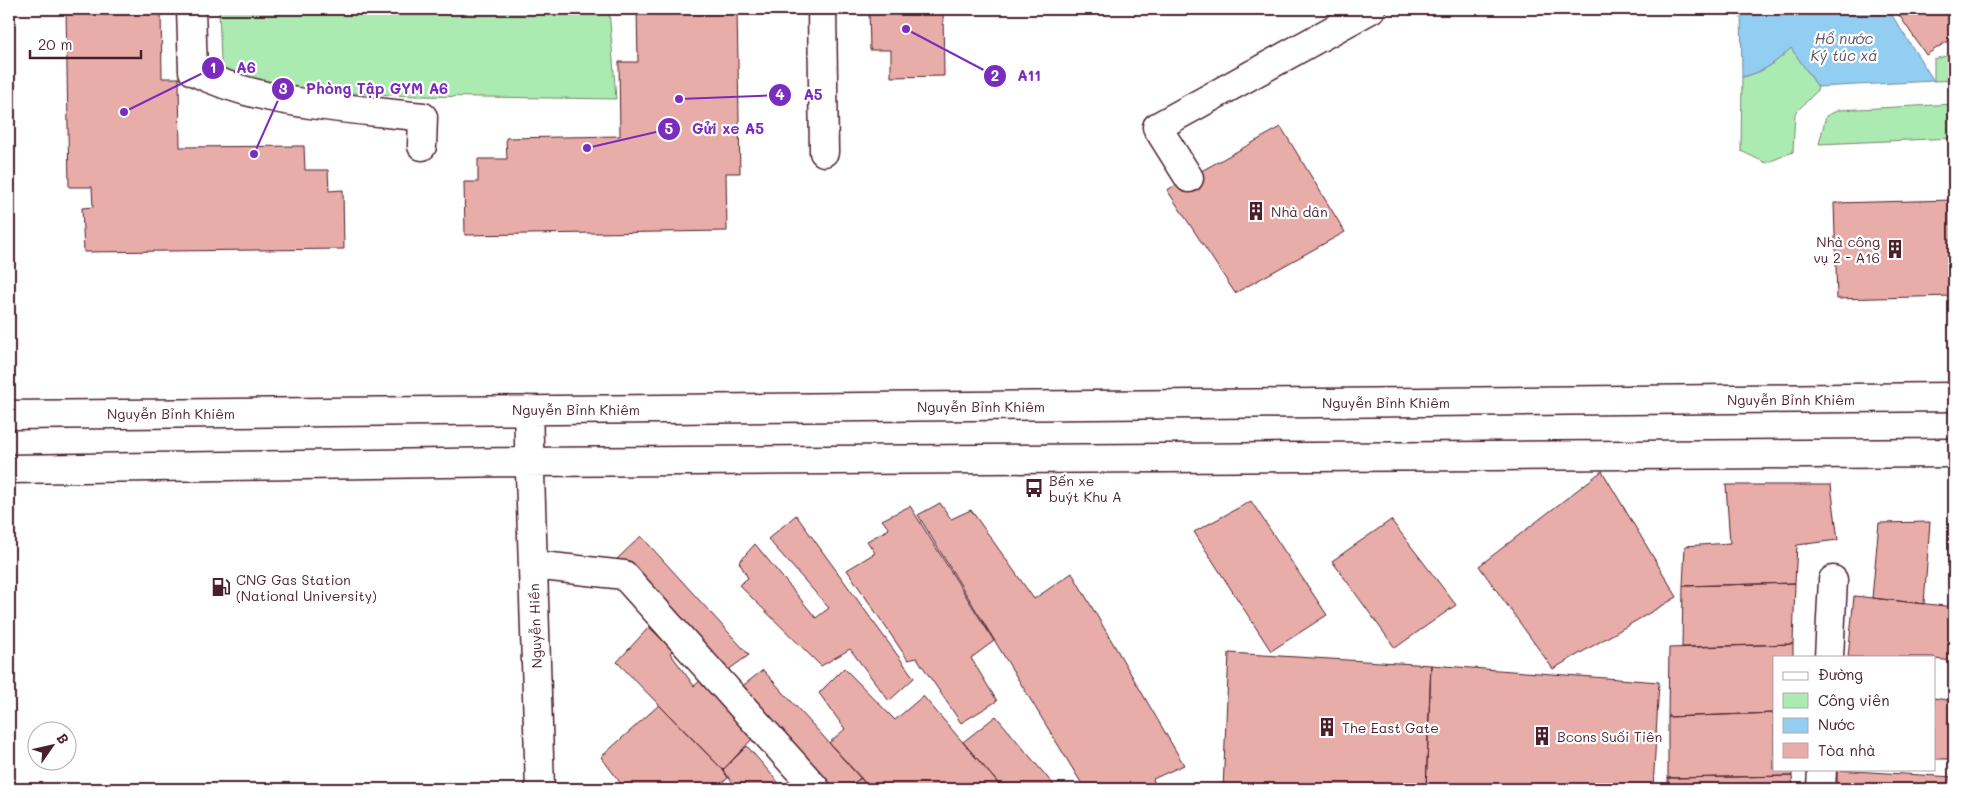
<svg xmlns="http://www.w3.org/2000/svg" width="1963" height="798" font-family="Mali,sans-serif">
	<style>
		.green { fill: #abeab1; stroke: #7a846e }
		.water { fill: #91cef1; stroke: #7588a2 }
		.building { fill: #e8ada9; stroke: #4a1f2b }
		.lines { fill: none; stroke-linecap: round; stroke-linejoin: round }
		.minor-casing { stroke: #4a1f2b; stroke-width: 31 }
		.minor { stroke: #fff; stroke-width: 28 }
		.labels { text-anchor: middle; dominant-baseline: central; stroke-width: 4.5; stroke-linejoin: round; paint-order: stroke }
		.poi-label { font-size: 14px; fill: #4a1f2b; stroke: #fff; text-anchor: start }
		.street-label { font-size: 14px; fill: #4a1f2b; stroke: #fff }
		.water-label { font-size: 15px; font-style: italic; fill: #5f5466; stroke: #fff }
		.leader { fill: none; stroke: #7b2cbf; stroke-width: 2 }
		.callout-dot { fill: #7b2cbf; stroke: #fff; stroke-width: 2 }
		.mark-label { font-size: 15px; text-anchor: middle; font-weight: bold; fill: #fff }
		.callout-label { font-size: 15px; text-anchor: middle; font-weight: bold; fill: #7b2cbf; stroke: #fff; stroke-width: 4.5; stroke-linejoin: round; paint-order: stroke }
	</style>
	<rect width="100%" height="100%" fill="#fff"/>
	<filter id="ink" filterUnits="userSpaceOnUse"><feTurbulence type="fractalNoise" baseFrequency=".02" numOctaves="2"/><feDisplacementMap in="SourceGraphic" scale="10" xChannelSelector="R" yChannelSelector="G"/><feConvolveMatrix kernelMatrix="1 2 1 2 8 2 1 2 1" color-interpolation-filters="sRGB"/></filter>
	<g filter="url(#ink)">
		<path class="green" d="M 219,9 L 609,9 L 616,99 L 415,96 L 222,87 Z
			M 1791,47 L 1818,87 L 1816,92 L 1795,113 L 1793,152 L 1766,163 L 1741,151 L 1742,77 C 1762,73 1778,62 1791,47 Z
			M 1954,49 L 1954,80 L 1934,81 L 1934,59 L 1946,56 Z
			M 1954,104 L 1954,138 L 1819,144 L 1826,116 L 1839,110 Z"/>
		<path class="water" d="M 1741,9 L 1888,9 L 1934,81 L 1818,87 L 1791,48 C 1777,62 1762,73 1742,77 Z"/>
		<path class="building" d="M 66,9 L 161,9 L 162,78 L 179,78 L 180,147 L 304,146 L 305,170 L 328,170 L 329,191 L 343,190 L 344,249 L 84,252 L 82,208 L 93,207 L 92,187 L 69,187 Z
			M 637,9 L 737,9 L 740,173 L 726,173 L 727,231 L 465,235 L 464,182 L 478,182 L 478,159 L 507,159 L 506,138 L 620,136 L 619,62 L 638,62 Z
			M 869,9 L 943,9 L 944,76 L 891,77 L 891,50 L 870,50 Z
			M 1895,9 L 1954,9 L 1954,37 L 1926,55 Z
			M 1281,127 L 1345,232 L 1235,293 L 1167,190 Z
			M 1954,200 L 1954,296 L 1837,299 L 1834,203 Z
			M 1602,471 L 1677,597 L 1553,669 L 1479,566 Z
			M 1726,485 L 1831,485 L 1838,540 L 1797,545 L 1795,583 L 1683,586 L 1685,546 L 1730,543 Z
			M 1251,501 L 1327,615 L 1271,651 L 1194,532 Z
			M 940,503 L 951,519 L 971,510 L 1034,599 L 1072,573 L 1184,765 L 1153,779 L 1157,789 L 1085,789 L 918,515 Z
			M 910,506 L 994,641 L 971,658 L 997,701 L 961,723 L 917,658 L 908,660 L 847,570 L 875,553 L 867,541 L 889,529 L 882,520 Z
			M 796,515 L 914,678 L 889,701 L 850,649 L 821,666 L 739,585 L 748,578 L 739,562 L 755,544 L 816,618 L 829,608 L 768,539 Z
			M 1391,520 L 1456,605 L 1395,648 L 1332,561 Z
			M 1930,522 L 1924,604 L 1872,598 L 1879,523 Z
			M 641,536 L 749,655 L 721,675 L 616,560 Z
			M 1795,583 L 1793,644 L 1682,647 L 1683,586 Z
			M 1854,596 L 1954,607 L 1954,661 L 1934,659 L 1934,657 L 1848,657 Z
			M 649,627 L 673,650 L 670,653 L 694,686 L 701,680 L 754,737 L 723,770 L 617,662 Z
			M 1793,644 L 1793,657 L 1774,657 L 1774,713 L 1668,717 L 1669,648 Z
			M 1229,653 L 1431,665 L 1426,789 L 1223,789 Z
			M 1431,665 L 1659,682 L 1653,789 L 1426,789 Z
			M 844,668 L 895,720 L 923,696 L 1003,789 L 870,789 L 829,743 L 845,729 L 819,693 Z
			M 763,670 L 861,778 L 845,789 L 818,789 L 736,691 Z
			M 1934,698 L 1954,701 L 1954,759 L 1934,759 Z
			M 659,705 L 723,770 L 728,778 L 716,789 L 625,789 L 601,757 Z
			M 1774,713 L 1774,769 L 1792,769 L 1792,776 L 1668,778 L 1668,717 Z
			M 996,716 L 1057,789 L 1003,789 L 963,742 Z
			M 747,746 L 784,789 L 737,789 L 723,770 Z
			M 1837,770 L 1954,777 L 1954,789 L 1837,789 Z
			M 1792,776 L 1793,789 L 1668,789 L 1668,778 Z
			M 861,778 L 870,789 L 846,789 Z"/>
		<g class="lines">
			<g class="minor-casing">
				<path id="minor" d="M 191,9 L 193,71 C 260,105 349,108 423,117 L 422,146
					M 822,9 L 824,152
					M 1189,178 L 1157,127 L 1371,9
					M 528,410 L 540,789
					M 9,415 L 1954,397
					M 9,469 L 520,462 L 1954,453
					M 533,565 L 624,575 L 816,789
					M 1829,657 L 1833,580
					M 1821,789 L 1822,769"/>
			</g>
			<use href="#minor" class="minor"/>
		</g>
	</g>
	<defs>
		<g id="building-bare" transform="scale(1.5)"><path d="M-4-6H4V6H1V3H-1V6H-4ZM-2.5-4.3h1.7v1.8h-1.7ZM.8-4.3h1.7v1.8H.8ZM-2.5-1h1.7V.8h-1.7ZM.8-1h1.7V.8H.8Z" fill="#4a1f2b" stroke="#fff" stroke-width="2.5" paint-order="stroke"/></g>
		<g id="bus-bare" transform="scale(1.5)"><path d="M-5-6H5V4H4V6H2V4H-2V6H-4V4H-5ZM-3.5-4V0h7V-4ZM-3.5 1.2v1.5H-2V1.2ZM2 1.2v1.5H3.5V1.2Z" fill="#4a1f2b" stroke="#fff" stroke-width="2.5" paint-order="stroke"/></g>
		<g id="fuel-bare" transform="scale(1.5)"><path d="M-5.5-6h7V0h2V4h1.3V-2.5L3-4.5l.8-.8L6-3V5H2.5V1h-1V6h-7ZM-4.2-4.7v3.2H.2V-4.7Z" fill="#4a1f2b" stroke="#fff" stroke-width="2.5" paint-order="stroke"/></g>
	</defs>
	<g fill-rule="evenodd">
		<use href="#building-bare" x="1256" y="211"/>
		<use href="#building-bare" x="1895" y="249"/>
		<use href="#bus-bare" x="1034" y="488"/>
		<use href="#fuel-bare" x="221" y="587"/>
		<use href="#building-bare" x="1327" y="727"/>
		<use href="#building-bare" x="1542" y="736"/>
	</g>
	<g class="labels">
		<g class="poi-label">
			<text x="1271" y="211">Nhà dân</text>
			<text x="1880" y="241" text-anchor="end">Nhà công<tspan x="1880" dy="16">vụ 2 - A16</tspan></text>
			<text x="1049" y="480">Bến xe<tspan x="1049" dy="16">buýt Khu A</tspan></text>
			<text x="236" y="579">CNG Gas Station<tspan x="236" dy="16">(National University)</tspan></text>
			<text x="1342" y="727">The East Gate</text>
			<text x="1557" y="736">Bcons Suối Tiên</text>
		</g>
		<g class="street-label">
			<text x="1791" y="399">Nguyễn Bỉnh Khiêm</text>
			<text x="1386" y="402">Nguyễn Bỉnh Khiêm</text>
			<text x="981" y="406">Nguyễn Bỉnh Khiêm</text>
			<text x="576" y="409">Nguyễn Bỉnh Khiêm</text>
			<text x="171" y="413">Nguyễn Bỉnh Khiêm</text>
			<text transform="translate(535 626) rotate(-92)">Nguyễn Hiền</text>
		</g>
		<g class="water-label">
			<text x="1844" y="38">Hồ nước<tspan x="1844" dy="17">Ký túc xá</tspan></text>
		</g>
	</g>
	<path class="leader" d="M124 112L213 68M906 29L995 76M254 154L283 89M679 99L780 95M587 148L669 129"/>
	<g class="callout-dot">
		<circle cx="124" cy="112" r="5"/>
		<circle cx="906" cy="29" r="5"/>
		<circle cx="254" cy="154" r="5"/>
		<circle cx="679" cy="99" r="5"/>
		<circle cx="587" cy="148" r="5"/>
		<circle cx="213" cy="68" r="12"/>
		<circle cx="995" cy="76" r="12"/>
		<circle cx="283" cy="89" r="12"/>
		<circle cx="780" cy="95" r="12"/>
		<circle cx="669" cy="129" r="12"/>
	</g>
	<g class="mark-label">
		<text x="213" y="73">1</text>
		<text x="995" y="81">2</text>
		<text x="283" y="94">3</text>
		<text x="780" y="100">4</text>
		<text x="669" y="134">5</text>
	</g>
	<g class="callout-label">
		<text x="246" y="73">A6</text>
		<text x="1029" y="81">A11</text>
		<text x="377" y="94">Phòng Tập GYM A6</text>
		<text x="813" y="100">A5</text>
		<text x="728" y="134">Gửi xe A5</text>
	</g>
	<rect width="1963" height="798" fill="none" stroke="#fff" stroke-width="30"/>
	<rect x="15" y="15" width="1933" height="768" fill="none" stroke="#4a1f2b" stroke-width="2" filter="url(#ink)"/>
	<rect x="1773" y="656" width="162" height="115" fill="#ffffff" stroke="#b7a5aa"/>
	<rect x="1783" y="672" width="25" height="8" fill="#ffffff" stroke="#b7a5aa"/>
	<text x="1818" y="680" font-size="15" fill="#4a1f2b">Đường</text>
	<rect x="1783" y="693" width="25" height="15" fill="#abeab1" stroke="#b7a5aa"/>
	<text x="1818" y="706" font-size="15" fill="#4a1f2b">Công viên</text>
	<rect x="1783" y="718" width="25" height="15" fill="#91cef1" stroke="#b7a5aa"/>
	<text x="1818" y="730" font-size="15" fill="#4a1f2b">Nước</text>
	<rect x="1783" y="743" width="25" height="15" fill="#e8ada9" stroke="#b7a5aa"/>
	<text x="1818" y="756" font-size="15" fill="#4a1f2b">Tòa nhà</text>
	<g transform="translate(52 746) rotate(56)"><circle r="24" fill="#ffffff" stroke="#b7a5aa"/>
	<path d="M0-4L9 19L0 12L-9 19Z" fill="#4a1f2b"/>
	<text y="-8" font-size="14" font-weight="bold" text-anchor="middle" fill="#4a1f2b">B</text>
	</g>
	<path d="M30 50v8h111v-8" fill="none" stroke="#4a1f2b" stroke-width="2.5"/>
	<text x="38" y="50" font-size="15" fill="#4a1f2b" stroke="#ffffff" stroke-width="4" paint-order="stroke">20 m</text>
</svg>
